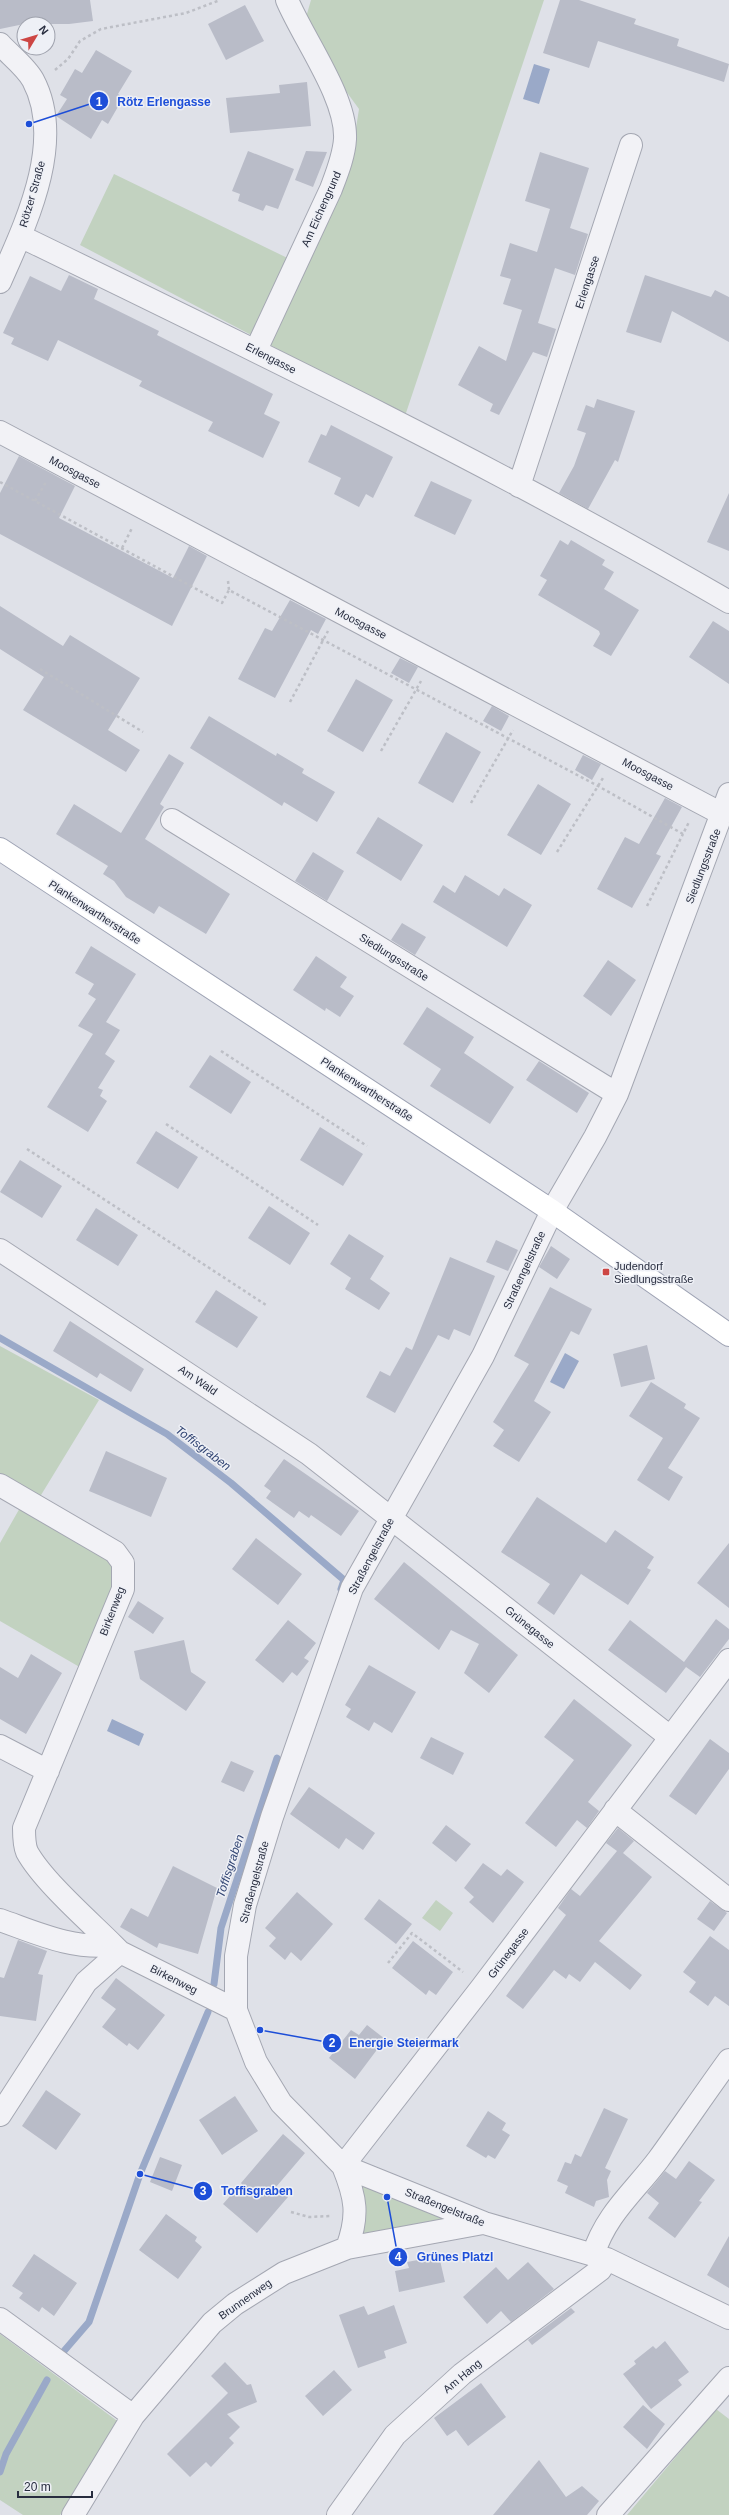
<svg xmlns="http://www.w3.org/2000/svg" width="729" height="2515" font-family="Arial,sans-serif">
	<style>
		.green { fill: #c2d2c0 }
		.water { fill: #9aa9c8 }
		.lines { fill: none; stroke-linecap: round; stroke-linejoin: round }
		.stream { stroke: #9aa9c8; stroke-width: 7 }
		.building { fill: #b9bcc8 }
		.minor-casing { stroke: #a4a7b2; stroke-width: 24 }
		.major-casing { stroke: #9ea3b4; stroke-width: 24 }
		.path { stroke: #bdbfc6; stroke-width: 2.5; stroke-dasharray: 3 3; stroke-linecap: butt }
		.minor { stroke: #f2f2f6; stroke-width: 22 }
		.major { stroke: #fff; stroke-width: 22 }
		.poi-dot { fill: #cd4644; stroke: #eef0f6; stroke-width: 1.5 }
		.labels { text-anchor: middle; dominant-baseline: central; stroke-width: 3; stroke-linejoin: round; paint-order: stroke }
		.street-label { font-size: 11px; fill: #282d3f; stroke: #eef0f6 }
		.poi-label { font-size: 11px; fill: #282d3f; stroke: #eef0f6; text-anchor: start }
		.water-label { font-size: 12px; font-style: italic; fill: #324573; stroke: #eef0f6 }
		.leader { fill: none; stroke: #1d4ed8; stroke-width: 1.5 }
		.callout-dot { fill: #1d4ed8; stroke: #eef0f6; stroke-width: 1.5 }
		.mark-label { font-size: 12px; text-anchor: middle; font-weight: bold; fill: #fff }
		.callout-label { font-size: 12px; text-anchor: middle; font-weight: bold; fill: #1d4ed8; stroke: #eef0f6; stroke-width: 3; stroke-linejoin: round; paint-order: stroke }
	</style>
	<rect width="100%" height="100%" fill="#dfe1e8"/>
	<path class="green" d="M 311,0 L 544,0 L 405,416 L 80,245 L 114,174 L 304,266 L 350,166 L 359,109 L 302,31 Z
		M 0,1346 L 99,1400 L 38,1500 L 0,1478 Z
		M 21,1506 L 101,1550 L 115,1569 L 116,1586 L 83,1669 L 0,1621 L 0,1543 Z
		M 436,1900 L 453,1913 L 440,1931 L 422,1918 Z
		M 343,2166 L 484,2223 L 347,2248 Z
		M 0,2334 L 120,2423 L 60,2515 L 23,2515 L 0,2500 Z
		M 716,2409 L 729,2419 L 729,2515 L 627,2515 Z"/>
	<path class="water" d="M 534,64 L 550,69 L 539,104 L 523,99 Z
		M 565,1353 L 579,1361 L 564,1389 L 550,1382 Z
		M 112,1719 L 144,1734 L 139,1746 L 107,1731 Z"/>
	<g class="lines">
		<path class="stream" d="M 0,1338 L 167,1434 L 231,1483 L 344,1580 L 341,1589
			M 214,1984 L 221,1928 L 277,1758
			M 64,2351 L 89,2322 L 140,2174 L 208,2012
			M 0,2472 L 6,2454 L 47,2380"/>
	</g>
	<path class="building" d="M 0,0 L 90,0 L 93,21 L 69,24 L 24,24 L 0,29 Z
		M 560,0 L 579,0 L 636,19 L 634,24 L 679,39 L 677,46 L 729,64 L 724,82 L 598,41 L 589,68 L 543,53 Z
		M 245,5 L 264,41 L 226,60 L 208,24 Z
		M 96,50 L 132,71 L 118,94 L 123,98 L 108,124 L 102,120 L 91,139 L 56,116 L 67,99 L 60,95 L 75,69 L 82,73 Z
		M 307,82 L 311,126 L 230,133 L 226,98 L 280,93 L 279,85 Z
		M 248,151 L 294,169 L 278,209 L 266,205 L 263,211 L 238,201 L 240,194 L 232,191 Z
		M 306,151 L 327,152 L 313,187 L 295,180 Z
		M 540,152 L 589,168 L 570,228 L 588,234 L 575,275 L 555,268 L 538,323 L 556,329 L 547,357 L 533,352 L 499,415 L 490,411 L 493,404 L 458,385 L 479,346 L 506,361 L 522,310 L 503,304 L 511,279 L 500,276 L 510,243 L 537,252 L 550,209 L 525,201 Z
		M 69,275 L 98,289 L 94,299 L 159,331 L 157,335 L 273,394 L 264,414 L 280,422 L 263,458 L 208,431 L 213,422 L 139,386 L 142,381 L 58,340 L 48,361 L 11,344 L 14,338 L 3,333 L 30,276 L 61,291 Z
		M 645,275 L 711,297 L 715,290 L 729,297 L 729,342 L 672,311 L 661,343 L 626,332 Z
		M 597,399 L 635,411 L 618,462 L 615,460 L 588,509 L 559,493 L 574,466 L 586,433 L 577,430 L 586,405 L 594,408 Z
		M 331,425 L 393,457 L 373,498 L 366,494 L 359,507 L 334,494 L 341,478 L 308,462 L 321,434 L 326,436 Z
		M 19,456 L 75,486 L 59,518 L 173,578 L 189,546 L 207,556 L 172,626 L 0,534 L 0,493 Z
		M 431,481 L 472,500 L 455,535 L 414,516 Z
		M 729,493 L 729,551 L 707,542 Z
		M 560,540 L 568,545 L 571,540 L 605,560 L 602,565 L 614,572 L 604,589 L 639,610 L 611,656 L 593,646 L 600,634 L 599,631 L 538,595 L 547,580 L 540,576 Z
		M 290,600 L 326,619 L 318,634 L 311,630 L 275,698 L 238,679 L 265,628 L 272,631 Z
		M 0,606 L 63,646 L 70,635 L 140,678 L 108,730 L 140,750 L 126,772 L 23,710 L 44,677 L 0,649 Z
		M 713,621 L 729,631 L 729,684 L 689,657 Z
		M 400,658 L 418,667 L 409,683 L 391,673 Z
		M 356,679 L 393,700 L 363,752 L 327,731 Z
		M 492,706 L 509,716 L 501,731 L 483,721 Z
		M 209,716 L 276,756 L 277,753 L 304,769 L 302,773 L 335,792 L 317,822 L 284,802 L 282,806 L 190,748 Z
		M 446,732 L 481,752 L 453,803 L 418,783 Z
		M 169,754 L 184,763 L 160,804 L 164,807 L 145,839 L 230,894 L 206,934 L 159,906 L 154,914 L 126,897 L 114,881 L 103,874 L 108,866 L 56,834 L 74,804 L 121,833 Z
		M 583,755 L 601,764 L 592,780 L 575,770 Z
		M 538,784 L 571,804 L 541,855 L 507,835 Z
		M 665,798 L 682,807 L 656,854 L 661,856 L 632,908 L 597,889 L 625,837 L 639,844 Z
		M 378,817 L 423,845 L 401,881 L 356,853 Z
		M 313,852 L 344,871 L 327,901 L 295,881 Z
		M 465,875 L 499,896 L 504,888 L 532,905 L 507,947 L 433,902 L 443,885 L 455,893 Z
		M 402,923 L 426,937 L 415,955 L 391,940 Z
		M 91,946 L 136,974 L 106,1022 L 120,1030 L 105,1054 L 115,1061 L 98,1088 L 103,1090 L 100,1096 L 107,1101 L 88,1132 L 47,1107 L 93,1034 L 78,1026 L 96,999 L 88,994 L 94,984 L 75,973 Z
		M 316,956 L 347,977 L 340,987 L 354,996 L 340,1017 L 326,1008 L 325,1011 L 293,990 Z
		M 608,960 L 636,980 L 611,1016 L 583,996 Z
		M 427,1007 L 474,1037 L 464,1053 L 514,1087 L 490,1124 L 430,1086 L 441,1069 L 403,1044 Z
		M 210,1055 L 251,1082 L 231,1114 L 189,1087 Z
		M 539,1061 L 589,1093 L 577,1113 L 526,1080 Z
		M 320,1127 L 363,1154 L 343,1186 L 300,1160 Z
		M 156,1131 L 198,1157 L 178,1189 L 136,1163 Z
		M 20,1160 L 62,1186 L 42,1218 L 0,1192 Z
		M 269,1206 L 310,1233 L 290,1265 L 248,1238 Z
		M 96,1208 L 138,1235 L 118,1266 L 76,1240 Z
		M 349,1234 L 384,1256 L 370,1279 L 390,1293 L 379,1310 L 345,1289 L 351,1278 L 330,1264 Z
		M 496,1240 L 518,1250 L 508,1271 L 486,1262 Z
		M 551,1246 L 570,1259 L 557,1279 L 539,1267 Z
		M 450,1257 L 495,1276 L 470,1336 L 454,1329 L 449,1340 L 438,1335 L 395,1413 L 366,1397 L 380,1371 L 390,1376 L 406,1347 L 412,1350 Z
		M 550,1287 L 592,1309 L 579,1335 L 571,1331 L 534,1401 L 551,1412 L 519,1462 L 493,1446 L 504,1430 L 493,1422 L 529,1364 L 514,1356 Z
		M 216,1290 L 258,1317 L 237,1348 L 195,1322 Z
		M 70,1321 L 144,1369 L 131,1392 L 100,1373 L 97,1378 L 53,1351 Z
		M 647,1345 L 655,1379 L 621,1387 L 613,1354 Z
		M 651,1382 L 686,1404 L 684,1408 L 700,1418 L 668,1468 L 683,1477 L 669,1501 L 637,1480 L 663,1438 L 629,1416 Z
		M 106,1451 L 167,1478 L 151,1517 L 89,1491 Z
		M 284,1459 L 359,1511 L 341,1536 L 311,1515 L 309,1518 L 299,1511 L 294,1518 L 266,1498 L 271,1491 L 264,1486 Z
		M 537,1497 L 606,1543 L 615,1530 L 654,1557 L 647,1568 L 651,1570 L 628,1605 L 581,1574 L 554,1615 L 537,1603 L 550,1584 L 501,1552 Z
		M 256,1538 L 302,1574 L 278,1605 L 232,1569 Z
		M 729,1543 L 729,1608 L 697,1583 Z
		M 404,1562 L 518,1655 L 489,1693 L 464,1673 L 479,1644 L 451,1630 L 439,1650 L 374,1599 Z
		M 138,1601 L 164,1618 L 153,1634 L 128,1617 Z
		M 716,1619 L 729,1629 L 729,1639 L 700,1677 L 686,1667 L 666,1693 L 608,1650 L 630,1620 L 684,1662 Z
		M 288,1620 L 316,1643 L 304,1658 L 309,1661 L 297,1676 L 292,1672 L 283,1683 L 255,1660 Z
		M 184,1640 L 191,1672 L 206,1682 L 186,1711 L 140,1679 L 134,1651 Z
		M 31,1654 L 62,1673 L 26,1734 L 0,1719 L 0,1667 L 18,1678 Z
		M 369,1665 L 416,1692 L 392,1733 L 374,1722 L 369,1731 L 346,1717 L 351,1709 L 345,1705 Z
		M 574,1699 L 632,1745 L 588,1802 L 599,1811 L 587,1828 L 577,1820 L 556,1847 L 525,1823 L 574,1760 L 544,1737 Z
		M 431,1737 L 464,1753 L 453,1775 L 420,1758 Z
		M 710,1739 L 729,1753 L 729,1769 L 696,1815 L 669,1796 Z
		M 231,1761 L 254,1771 L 244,1792 L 221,1782 Z
		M 309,1787 L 375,1833 L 363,1850 L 346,1838 L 339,1849 L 290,1814 Z
		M 446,1825 L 471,1844 L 456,1862 L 432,1843 Z
		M 618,1828 L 634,1841 L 623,1853 L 652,1877 L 599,1941 L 642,1975 L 630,1990 L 595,1962 L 580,1982 L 569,1974 L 566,1979 L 554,1970 L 523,2009 L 506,1996 L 566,1915 L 558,1908 L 571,1889 L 580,1896 L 617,1851 L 606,1843 Z
		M 483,1863 L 501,1876 L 507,1869 L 524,1882 L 493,1923 L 469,1902 L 474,1897 L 464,1888 Z
		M 173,1866 L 217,1888 L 198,1954 L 159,1943 L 157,1948 L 120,1927 L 131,1908 L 148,1917 Z
		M 297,1892 L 333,1924 L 301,1961 L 291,1952 L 285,1960 L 269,1946 L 276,1938 L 265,1928 Z
		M 379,1899 L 412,1924 L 396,1944 L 364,1919 Z
		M 710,1901 L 727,1913 L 714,1931 L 697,1919 Z
		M 710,1936 L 729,1950 L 729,2006 L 715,1996 L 708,2006 L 689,1992 L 696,1982 L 683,1972 Z
		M 18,1940 L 47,1951 L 38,1974 L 43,1975 L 36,2021 L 0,2016 L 0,1977 L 4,1978 Z
		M 413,1941 L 453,1972 L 436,1995 L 429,1990 L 426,1995 L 392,1968 Z
		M 116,1978 L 165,2015 L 138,2050 L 129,2043 L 127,2046 L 102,2027 L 116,2009 L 101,1998 Z
		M 367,2025 L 385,2039 L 355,2079 L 329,2058 L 351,2030 L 359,2035 Z
		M 46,2090 L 81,2114 L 56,2150 L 22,2126 Z
		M 235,2096 L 258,2131 L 222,2155 L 199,2120 Z
		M 604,2108 L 628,2119 L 605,2168 L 611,2171 L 607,2180 L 609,2197 L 596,2201 L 594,2207 L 565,2193 L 568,2186 L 557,2181 L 565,2162 L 571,2164 L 575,2154 L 581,2157 Z
		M 488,2111 L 506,2123 L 502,2130 L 510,2135 L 495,2159 L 488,2155 L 486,2158 L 466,2146 Z
		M 283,2134 L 305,2153 L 276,2187 L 288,2197 L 257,2233 L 223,2204 L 238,2187 L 246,2190 L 241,2183 Z
		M 160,2157 L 182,2165 L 172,2191 L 150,2182 Z
		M 689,2161 L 715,2180 L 699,2201 L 702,2202 L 675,2238 L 648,2218 L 659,2203 L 647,2193 L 665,2171 L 676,2179 Z
		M 166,2214 L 197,2237 L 195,2241 L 202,2247 L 178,2279 L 139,2250 Z
		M 729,2236 L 729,2288 L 707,2275 Z
		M 34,2254 L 77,2283 L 54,2316 L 42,2307 L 39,2312 L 19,2298 L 23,2293 L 12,2286 Z
		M 439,2256 L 445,2282 L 399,2292 L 395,2271 L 409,2268 L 407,2262 Z
		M 528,2262 L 554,2289 L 511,2322 L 501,2311 L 487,2324 L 463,2297 L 496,2267 L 508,2280 Z
		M 394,2305 L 407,2343 L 384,2351 L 386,2358 L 358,2368 L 339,2315 L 364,2306 L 368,2315 Z
		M 571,2308 L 575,2312 L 532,2345 L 528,2340 Z
		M 665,2341 L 689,2372 L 678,2380 L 682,2385 L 651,2409 L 623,2374 L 636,2364 L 634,2361 L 653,2346 L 656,2349 Z
		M 225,2362 L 247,2385 L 251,2384 L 257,2402 L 227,2414 L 240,2427 L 229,2438 L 234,2443 L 211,2467 L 206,2462 L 190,2477 L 167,2454 L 228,2393 L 211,2376 Z
		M 334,2370 L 352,2390 L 323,2416 L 305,2396 Z
		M 481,2383 L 506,2417 L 468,2446 L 456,2430 L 447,2436 L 434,2418 Z
		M 643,2405 L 665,2424 L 647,2449 L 623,2427 Z
		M 539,2460 L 566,2497 L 582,2486 L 599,2501 L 587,2515 L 493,2515 Z"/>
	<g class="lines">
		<g class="minor-casing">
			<path id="minor" d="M 0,44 C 10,55 26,67 33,80 C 66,142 25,225 0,282
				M 20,236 C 259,352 499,468 729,602
				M 256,350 L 331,189 C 337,173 344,156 345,139 C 347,98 304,40 287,0
				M 0,432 L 722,814
				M 519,486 L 631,145
				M 729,794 L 617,1094 L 595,1137 L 552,1211 L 483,1356 L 352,1588 L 272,1817 L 245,1905 L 236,1956 L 236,2010 L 256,2062 L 281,2103 L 343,2166 L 484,2223 L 607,2259 L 729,2318
				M 172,820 L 617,1094
				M 0,1250 L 309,1454 L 670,1737
				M 0,1485 L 115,1552 L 123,1563 L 123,1589 L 24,1828 C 24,1836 24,1845 27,1852 C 43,1881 89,1921 113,1945
				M 0,1746 L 48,1771
				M 615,1810 L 729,1900
				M 0,1920 C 37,1933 73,1950 113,1945 L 120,1952 L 236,2010
				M 0,2115 L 86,1982 L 120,1952
				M 347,2248 C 359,2215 356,2198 343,2166 L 482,1987 L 729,1660
				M 593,2255 C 606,2214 633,2193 658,2160 C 682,2127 705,2093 729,2060
				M 0,2319 L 133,2416
				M 73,2515 L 133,2416 L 212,2323 L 235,2304 L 284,2273 L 347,2248 L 483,2223
				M 338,2515 L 395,2435 L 462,2374 L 600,2270 L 607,2259
				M 608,2515 L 729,2378"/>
		</g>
		<g class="major-casing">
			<path id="major" d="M 0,849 L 552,1211 L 729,1335"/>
		</g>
		<path class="path" d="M 55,70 L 68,59 L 80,41 L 101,29 L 186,13 L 220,0
			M 0,482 L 222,603 L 229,590 L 598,786 L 683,834 L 689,822
			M 35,501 L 46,482
			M 122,548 L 132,528
			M 228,581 L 229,590
			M 40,669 L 143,732
			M 290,702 L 328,631
			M 381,751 L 421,681
			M 471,803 L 513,730
			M 557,852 L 603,778
			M 647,906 L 683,834
			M 221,1051 L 367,1146
			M 166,1124 L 318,1225
			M 27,1149 L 266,1305
			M 388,1963 L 412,1933 L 463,1972
			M 291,2212 L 309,2217 L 330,2216"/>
		<use href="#minor" class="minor"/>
		<use href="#major" class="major"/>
	</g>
	<rect class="poi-dot" x="602" y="1268" width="8" height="8" rx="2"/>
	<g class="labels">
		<g class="street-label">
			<text transform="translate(32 194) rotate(-74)">Rötzer Straße</text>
			<text transform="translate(321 209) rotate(-66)">Am Eichengrund</text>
			<text transform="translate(587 282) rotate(-72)">Erlengasse</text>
			<text transform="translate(271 358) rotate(27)">Erlengasse</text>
			<text transform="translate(75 472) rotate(28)">Moosgasse</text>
			<text transform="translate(361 623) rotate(27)">Moosgasse</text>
			<text transform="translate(648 774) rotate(28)">Moosgasse</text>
			<text transform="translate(703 866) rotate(-69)">Siedlungsstraße</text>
			<text transform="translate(95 912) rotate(33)">Plankenwartherstraße</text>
			<text transform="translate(394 957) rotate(32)">Siedlungsstraße</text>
			<text transform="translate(367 1089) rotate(33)">Plankenwartherstraße</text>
			<text transform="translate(524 1270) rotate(-65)">Straßengelstraße</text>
			<text transform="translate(198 1380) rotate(34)">Am Wald</text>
			<text transform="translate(371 1556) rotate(-62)">Straßengelstraße</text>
			<text transform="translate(112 1611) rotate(-69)">Birkenweg</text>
			<text transform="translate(530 1627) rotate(39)">Grünegasse</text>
			<text transform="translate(254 1882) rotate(-75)">Straßengelstraße</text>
			<text transform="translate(508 1953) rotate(-53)">Grünegasse</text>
			<text transform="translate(174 1979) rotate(27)">Birkenweg</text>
			<text transform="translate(445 2207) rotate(22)">Straßengelstraße</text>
			<text transform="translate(245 2299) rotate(-35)">Brunnenweg</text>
			<text transform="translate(462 2376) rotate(-40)">Am Hang</text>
		</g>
		<g class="poi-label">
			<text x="614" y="1266">Judendorf<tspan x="614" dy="13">Siedlungsstraße</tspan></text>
		</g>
		<g class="water-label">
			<text transform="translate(203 1448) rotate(37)">Toffisgraben</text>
			<text transform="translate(230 1866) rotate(-72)">Toffisgraben</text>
		</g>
	</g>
	<path class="leader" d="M29 124L99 101M260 2030L332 2043M140 2174L203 2191M387 2197L398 2257"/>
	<g class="callout-dot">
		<circle cx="29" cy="124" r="4"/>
		<circle cx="260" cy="2030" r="4"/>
		<circle cx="140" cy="2174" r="4"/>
		<circle cx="387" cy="2197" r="4"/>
		<circle cx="99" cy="101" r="10"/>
		<circle cx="332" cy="2043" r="10"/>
		<circle cx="203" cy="2191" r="10"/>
		<circle cx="398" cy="2257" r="10"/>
	</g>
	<g class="mark-label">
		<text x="99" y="106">1</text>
		<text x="332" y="2047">2</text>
		<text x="203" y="2195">3</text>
		<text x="398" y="2261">4</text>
	</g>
	<g class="callout-label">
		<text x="164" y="106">Rötz Erlengasse</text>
		<text x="404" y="2047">Energie Steiermark</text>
		<text x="257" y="2195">Toffisgraben</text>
		<text x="455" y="2261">Grünes Platzl</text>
	</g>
	<g transform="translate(36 36) rotate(52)"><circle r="19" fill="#eef0f6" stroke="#9fa2ad"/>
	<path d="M0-3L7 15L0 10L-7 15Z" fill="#cd4644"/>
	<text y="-6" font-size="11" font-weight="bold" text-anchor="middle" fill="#282d3f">N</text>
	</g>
	<path d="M18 2491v6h74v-6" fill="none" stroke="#282d3f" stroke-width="2"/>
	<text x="24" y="2491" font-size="12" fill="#282d3f" stroke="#eef0f6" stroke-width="3" paint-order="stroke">20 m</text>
</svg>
